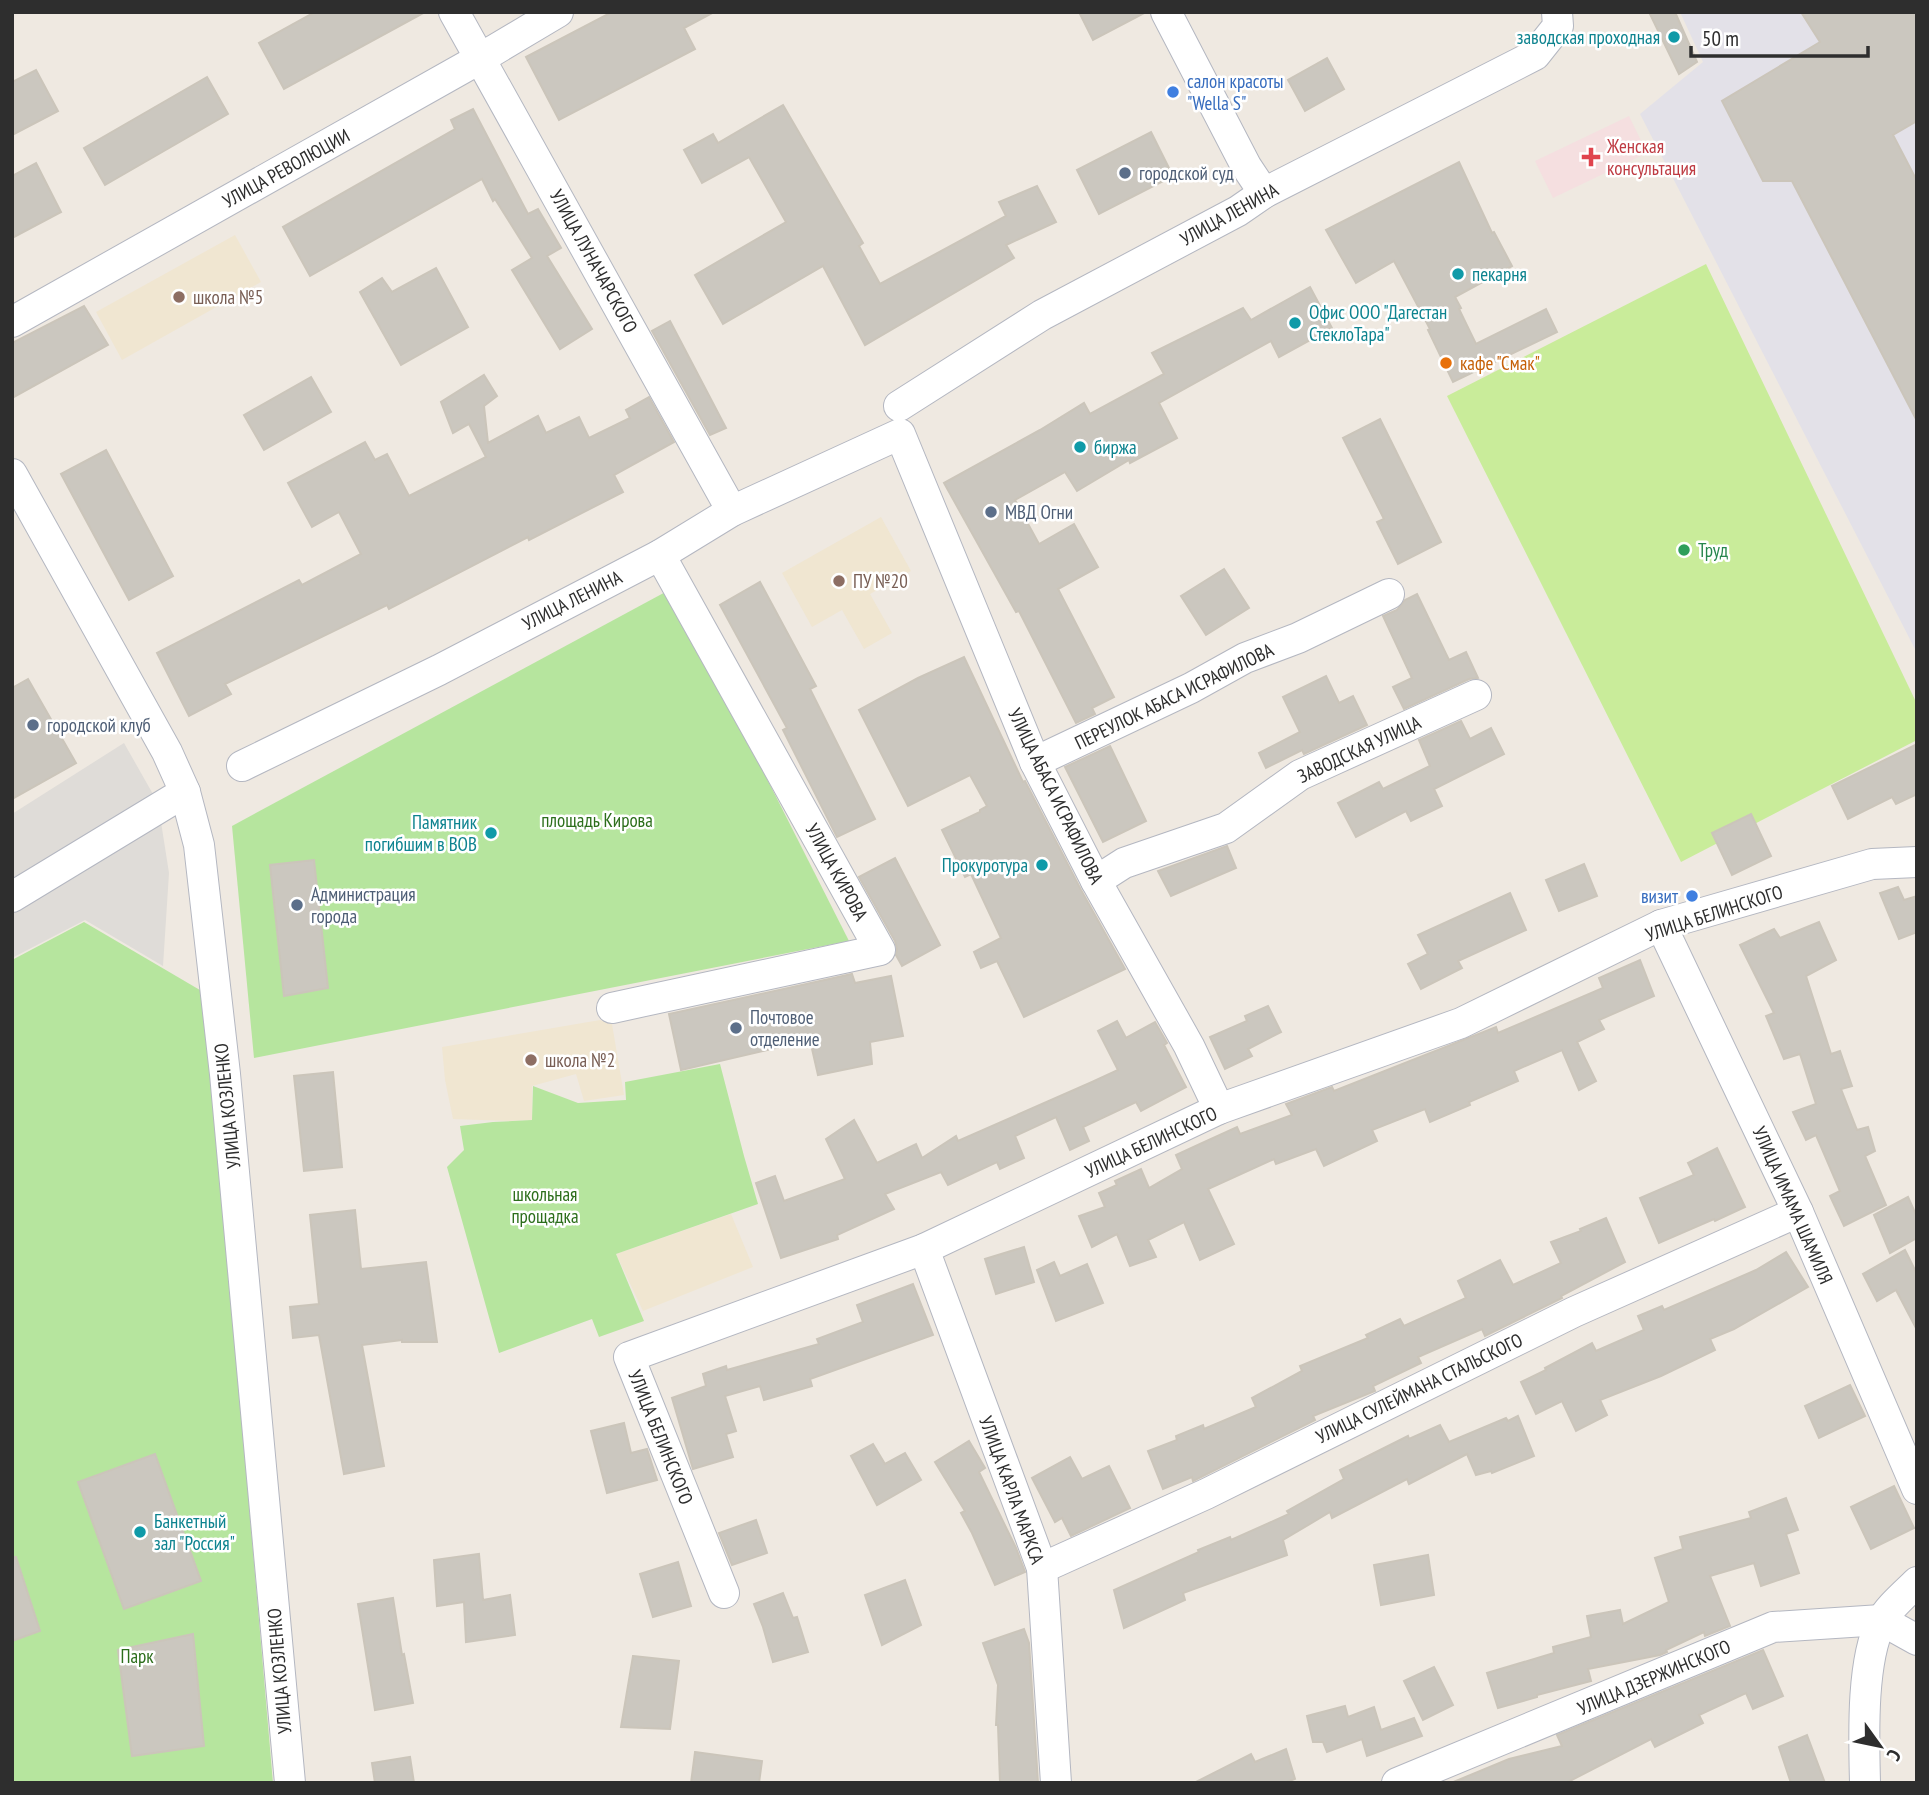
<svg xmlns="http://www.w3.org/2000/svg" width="1929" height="1795" font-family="'PT Sans Narrow',sans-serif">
  <rect width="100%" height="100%" fill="#efe9e1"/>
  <!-- industrial -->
  <polygon fill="#e3e1e8" points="1680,12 1917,12 1917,653 1640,114 1703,62"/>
  <!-- education -->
  <g fill="#f0e6d1">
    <polygon points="235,235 261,282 122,360 96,312"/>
    <polygon points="881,517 911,571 870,594 892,633 864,649 842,610 812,627 782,573"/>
    <polygon points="600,1020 612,1024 624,1095 584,1101 576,1074 532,1086 532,1120 509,1121 453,1119 445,1080 442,1047"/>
    <polygon points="731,1214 753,1267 643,1311 616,1254"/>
  </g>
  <!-- medical -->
  <polygon fill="#f5dfe0" points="1629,116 1647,153 1553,198 1535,161"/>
  <!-- green -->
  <g fill="#b6e59e">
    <polygon points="671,589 849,941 254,1058 232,826"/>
    <polygon points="84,922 205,993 273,1783 12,1783 12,960"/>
    <polygon points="720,1064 744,1156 758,1204 616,1254 644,1321 599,1337 592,1319 499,1353 447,1167 464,1150 460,1126 493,1122 532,1120 533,1086 578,1103 626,1100 625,1082"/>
  </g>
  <!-- pitch -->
  <polygon fill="#c9ec9a" points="1706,264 1917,704 1917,740 1681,862 1447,396"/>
  <!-- plaza -->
  <polygon fill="#dfdcd8" points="124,743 158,803 169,873 163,966 85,920 12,958 12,814"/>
  <!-- building -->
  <g fill="#cbc7bf" stroke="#cbc5ba" stroke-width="2">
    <polygon points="315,12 425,12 284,89 259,43"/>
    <polygon points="612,12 714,12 684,28 695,49 559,120 526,57"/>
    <polygon points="1079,12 1146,12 1093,40"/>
    <polygon points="1649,12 1675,12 1697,62 1679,74"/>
    <polygon points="1801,12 1917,12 1917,121 1893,135 1917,181 1917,421 1792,181 1763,181 1722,101 1820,42"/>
    <polygon points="1327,58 1344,89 1305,111 1288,80"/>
    <polygon points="36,70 58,111 12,135 12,82"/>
    <polygon points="207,77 228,114 105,185 84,148"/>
    <polygon points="783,105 863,243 859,246 880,284 1006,216 999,202 1037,186 1056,222 1006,245 1014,258 865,345 823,266 723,324 695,275 786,222 749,157 702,183 684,150 713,134 718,143"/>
    <polygon points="473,109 528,214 538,209 561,248 547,256 592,329 560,349 512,270 532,258 495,199 493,201 482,179 310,276 283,227 455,129 451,120"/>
    <polygon points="1151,132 1173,176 1099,214 1077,170"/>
    <polygon points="1459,162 1492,233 1494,232 1512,266 1455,297 1461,308 1459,309 1476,344 1546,309 1557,332 1453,382 1428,330 1430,329 1394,261 1356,283 1326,230"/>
    <polygon points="36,163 61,212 12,238 12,176"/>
    <polygon points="436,268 468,327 401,365 360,292 382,278 392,292"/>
    <polygon points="1310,287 1332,328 1279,357 1271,341 1159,403 1177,438 1130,463 1129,460 1077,491 1065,472 1015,500 1039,544 1074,524 1098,567 1058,589 1114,697 1092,708 1095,714 1076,723 1019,611 1016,612 944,483 1040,430 1084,403 1090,414 1164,374 1152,353 1243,308 1251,320"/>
    <polygon points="84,306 108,345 12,398 12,343"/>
    <polygon points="670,321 726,428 710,435 652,331"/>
    <polygon points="484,375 497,396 484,406 488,443 538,416 546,433 579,417 589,438 630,418 626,410 649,397 674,442 614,475 623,492 529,540 528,537 389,609 387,605 225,684 231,694 189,716 157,653 299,580 302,585 361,554 339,512 312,527 288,483 365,442 375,460 387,454 409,496 486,457 469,424 453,433 441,402"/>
    <polygon points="311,377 331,412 264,450 244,415"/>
    <polygon points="1380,419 1441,542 1398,564 1377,522 1384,519 1343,438"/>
    <polygon points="106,450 173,576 129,600 61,474"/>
    <polygon points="1224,569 1249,608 1206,635 1181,596"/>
    <polygon points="760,582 816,686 810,689 875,819 837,837 783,730 787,728 720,605"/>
    <polygon points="1417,594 1449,660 1466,652 1478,678 1469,679 1404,709 1393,687 1412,678 1383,616 1397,610 1405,600"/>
    <polygon points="964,657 1023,782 1025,781 1081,890 1125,969 1024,1017 997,961 981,968 974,952 1001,938 971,874 965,877 942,830 980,812 980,810 987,806 970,775 908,806 859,710 918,678"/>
    <polygon points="1326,676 1339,703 1353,696 1367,725 1304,754 1302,750 1266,768 1259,753 1300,732 1283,697"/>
    <polygon points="28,679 76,763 12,799 12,688"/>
    <polygon points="1461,721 1470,739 1491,728 1504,754 1434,789 1442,806 1411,821 1406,811 1356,837 1338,803 1379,782 1383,789 1430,766 1419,740"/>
    <polygon points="1917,744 1917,794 1896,804 1892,797 1848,819 1832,786"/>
    <polygon points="1110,746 1146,821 1103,842 1065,767"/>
    <polygon points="1751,814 1771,856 1732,875 1712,833"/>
    <polygon points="1227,846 1236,868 1171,896 1158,871"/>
    <polygon points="895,858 940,945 902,966 896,955 897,949 895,941 859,877"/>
    <polygon points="314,860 328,988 284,996 270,865"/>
    <polygon points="1584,864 1597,896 1559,911 1546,880"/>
    <polygon points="1898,887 1904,900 1917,896 1917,932 1899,939 1880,893"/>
    <polygon points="1510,893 1526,930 1458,961 1462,968 1421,989 1408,964 1428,954 1418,935"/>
    <polygon points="1819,922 1836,960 1806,976 1831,1054 1840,1051 1852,1086 1841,1089 1857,1130 1868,1127 1875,1151 1865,1156 1886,1205 1844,1226 1830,1196 1840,1191 1816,1135 1806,1140 1793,1112 1816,1104 1800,1054 1784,1059 1766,1016 1774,1013 1740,945 1774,929 1780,938"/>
    <polygon points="1640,960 1654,996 1599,1020 1604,1029 1577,1042 1596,1081 1579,1090 1562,1050 1514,1071 1518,1081 1469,1102 1470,1105 1430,1122 1425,1109 1372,1130 1377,1141 1324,1166 1316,1149 1276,1164 1274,1159 1208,1189 1234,1244 1200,1260 1184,1222 1148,1240 1156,1257 1130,1266 1117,1234 1092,1247 1079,1216 1105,1207 1099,1193 1117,1185 1115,1181 1141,1169 1149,1188 1182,1169 1176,1155 1200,1144 1237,1127 1240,1134 1292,1115 1286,1104 1332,1087 1334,1091 1496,1027 1498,1033 1603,988 1599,978"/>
    <polygon points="852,974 855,983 891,976 903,1036 870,1042 872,1064 818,1075 810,1040 681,1070 669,1014"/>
    <polygon points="1268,1006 1281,1032 1248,1049 1252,1056 1225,1069 1210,1037 1247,1021 1245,1016"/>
    <polygon points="1117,1021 1126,1038 1155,1022 1167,1043 1164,1045 1186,1087 1141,1111 1136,1102 1083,1127 1089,1141 1070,1150 1056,1117 1015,1136 1024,1158 1000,1169 997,1162 948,1185 941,1172 885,1194 894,1209 837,1235 838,1239 781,1258 756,1183 775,1176 784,1201 845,1179 826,1139 854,1120 877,1163 916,1144 922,1158 956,1136 958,1141 1092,1082 1118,1070 1098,1031"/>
    <polygon points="333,1072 342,1167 304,1171 294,1076"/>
    <polygon points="1717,1148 1745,1207 1715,1221 1714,1219 1659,1243 1640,1198 1694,1175 1688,1163"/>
    <polygon points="1908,1197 1917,1217 1917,1238 1890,1253 1874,1215"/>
    <polygon points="355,1210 361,1269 426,1262 437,1342 402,1342 402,1340 362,1345 384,1466 344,1474 319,1335 293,1338 290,1307 319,1304 310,1215"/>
    <polygon points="1606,1218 1625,1262 1561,1296 1562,1298 1485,1336 1482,1329 1418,1357 1421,1363 1373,1386 1375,1391 1313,1416 1315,1420 1193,1481 1192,1477 1163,1489 1148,1451 1177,1440 1176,1436 1203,1425 1204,1429 1256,1407 1252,1398 1302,1371 1300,1366 1368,1338 1366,1335 1400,1319 1404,1326 1466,1298 1458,1281 1500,1260 1513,1285 1561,1263 1551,1242 1581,1231 1580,1229"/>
    <polygon points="1024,1247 1034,1282 996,1294 985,1259"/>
    <polygon points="1905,1250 1917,1274 1917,1330 1896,1290 1877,1301 1863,1274"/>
    <polygon points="1786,1252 1808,1287 1734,1329 1710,1339 1715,1350 1661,1376 1600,1400 1607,1415 1576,1431 1562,1401 1536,1414 1521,1382 1546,1370 1545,1368 1592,1343 1596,1351 1644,1330 1638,1316 1662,1306 1664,1310 1756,1270"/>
    <polygon points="1054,1262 1060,1276 1087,1264 1103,1303 1056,1321 1037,1270"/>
    <polygon points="913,1284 933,1335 810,1379 812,1386 764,1400 760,1386 725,1396 736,1431 726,1434 733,1457 693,1469 672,1398 706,1386 703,1374 726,1366 727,1370 819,1344 817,1339 863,1322 857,1305"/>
    <polygon points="1850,1385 1865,1416 1819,1438 1805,1406"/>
    <polygon points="1518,1416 1534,1456 1492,1473 1491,1471 1476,1475 1467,1454 1409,1484 1407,1479 1332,1518 1330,1512 1283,1540 1287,1555 1183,1593 1185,1600 1124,1628 1114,1590 1199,1552 1198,1550 1230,1537 1231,1540 1289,1514 1287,1511 1344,1479 1340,1470 1408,1436 1409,1439 1440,1425 1449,1442 1506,1418 1508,1421"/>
    <polygon points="624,1423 631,1453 647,1449 657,1480 607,1493 591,1431"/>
    <polygon points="969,1441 985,1468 979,1472 1016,1548 1025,1572 995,1585 972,1533 961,1513 965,1511 935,1462"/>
    <polygon points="873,1444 885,1464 905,1453 921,1480 877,1505 851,1456"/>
    <polygon points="155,1454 201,1581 124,1609 78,1482"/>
    <polygon points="1070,1457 1082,1479 1109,1466 1130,1508 1071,1536 1062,1518 1055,1522 1032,1478"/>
    <polygon points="1894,1486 1914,1528 1871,1549 1851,1507"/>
    <polygon points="1786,1498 1798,1530 1786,1534 1799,1573 1761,1586 1754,1563 1710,1576 1730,1626 1705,1636 1704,1632 1666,1650 1667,1652 1660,1655 1588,1669 1591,1681 1537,1695 1537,1697 1498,1708 1487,1673 1554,1653 1553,1647 1591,1637 1587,1616 1620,1610 1623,1624 1669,1602 1655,1558 1683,1549 1680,1537 1751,1518 1749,1512"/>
    <polygon points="756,1520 767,1553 732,1565 719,1533"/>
    <polygon points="479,1554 483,1600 510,1595 515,1635 466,1642 464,1602 437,1606 434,1560"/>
    <polygon points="1428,1555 1434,1595 1381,1605 1374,1565"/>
    <polygon points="12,1557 16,1557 40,1631 12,1641"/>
    <polygon points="678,1562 691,1606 653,1617 640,1574"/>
    <polygon points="905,1580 921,1625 882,1645 865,1595"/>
    <polygon points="783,1593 793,1618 797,1617 808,1652 773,1662 763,1627 754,1604"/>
    <polygon points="393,1598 402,1655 404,1654 413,1703 375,1710 358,1604"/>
    <polygon points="1024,1629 1029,1643 1038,1783 1000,1783 998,1725 996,1725 998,1685 983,1643"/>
    <polygon points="193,1634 204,1746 132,1756 118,1650"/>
    <polygon points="1763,1650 1783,1696 1753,1709 1746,1693 1699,1715 1703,1723 1655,1747 1651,1739 1566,1783 1451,1783 1509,1759 1562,1746 1557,1735"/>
    <polygon points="633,1656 679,1661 670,1729 621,1727"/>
    <polygon points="1434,1667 1453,1705 1423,1720 1404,1681"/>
    <polygon points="1345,1706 1348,1717 1374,1707 1381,1730 1414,1718 1422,1736 1367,1756 1362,1739 1327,1752 1323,1742 1313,1742 1307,1716"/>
    <polygon points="1807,1735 1825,1783 1791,1783 1779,1747"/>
    <polygon points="1286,1749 1295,1779 1284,1783 1194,1783 1251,1754 1255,1762"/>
    <polygon points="695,1752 762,1761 759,1783 691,1783"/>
    <polygon points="410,1757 414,1783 375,1783 372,1763"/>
  </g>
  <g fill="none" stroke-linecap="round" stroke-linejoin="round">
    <!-- minor casing -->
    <g stroke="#b4b7c1" stroke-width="32">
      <g id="minor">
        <polyline points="454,12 732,511"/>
        <polyline points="1166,12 1246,166 1264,193"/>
        <polyline points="12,322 481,58 558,12"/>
        <polyline points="899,406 1042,315 1238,211 1264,193 1535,55 1558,26 1557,12"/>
        <polyline points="12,474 167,752 185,792 199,845 225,1074 290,1783"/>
        <polyline points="1035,762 1191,688 1245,658 1298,638 1389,594"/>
        <polyline points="242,766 439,670 660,555 732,511 900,434 1035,762 1096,881 1189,1046 1219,1109"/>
        <polyline points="1096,881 1124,863 1226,828 1300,775 1476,695"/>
        <polyline points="12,897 185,792"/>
        <polyline points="1661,925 1798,1212 1917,1489"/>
        <polyline points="612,1008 880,950 660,555"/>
        <polyline points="924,1249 1042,1568 1056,1783"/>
        <polyline points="1042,1568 1206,1494 1574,1312 1798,1212"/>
        <polyline points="724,1593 629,1357 924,1249 1219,1109 1461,1023 1661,925 1872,864 1917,862"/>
        <polyline points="1397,1783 1773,1627 1881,1620 1917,1640"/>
        <path d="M1865,1783C1864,1738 1861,1662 1881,1622C1887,1609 1906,1593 1917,1582"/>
      </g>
    </g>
    <!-- minor -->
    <use href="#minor" stroke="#fff" stroke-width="30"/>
  </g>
  <!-- markers -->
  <g fill="#0f9aa8" stroke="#fff" stroke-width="2.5">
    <circle cx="1674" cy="37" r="7"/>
    <circle cx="1458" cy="274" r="7"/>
    <circle cx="1295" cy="323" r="7"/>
    <circle cx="1080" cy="447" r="7"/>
    <circle cx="491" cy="833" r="7"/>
    <circle cx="1042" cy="865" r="7"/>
    <circle cx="140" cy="1532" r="7"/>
  </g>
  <g fill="#3f7fe0" stroke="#fff" stroke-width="2.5">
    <circle cx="1173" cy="92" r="7"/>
    <circle cx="1692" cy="896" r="7"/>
  </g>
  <path fill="#e0444e" stroke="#fff" stroke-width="2.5" d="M1587.5 146.5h7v7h7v7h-7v7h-7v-7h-7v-7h7z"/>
  <g fill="#5c6f8a" stroke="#fff" stroke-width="2.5">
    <circle cx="1125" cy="173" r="7"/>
    <circle cx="991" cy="512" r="7"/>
    <circle cx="33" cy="725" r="7"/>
    <circle cx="297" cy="905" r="7"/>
    <circle cx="736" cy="1028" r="7"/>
  </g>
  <g fill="#8d6e63" stroke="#fff" stroke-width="2.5">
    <circle cx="179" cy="297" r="7"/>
    <circle cx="839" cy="581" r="7"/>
    <circle cx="531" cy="1060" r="7"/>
  </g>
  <circle fill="#e8710a" stroke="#fff" stroke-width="2.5" cx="1446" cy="363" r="7"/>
  <circle fill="#2e9e5b" stroke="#fff" stroke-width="2.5" cx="1684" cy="550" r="7"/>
  <g text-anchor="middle" stroke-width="5" stroke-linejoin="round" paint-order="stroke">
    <!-- culture labels -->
    <g font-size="19" fill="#0d838f" stroke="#fff" text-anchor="start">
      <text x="1660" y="44" text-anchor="end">заводская проходная</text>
      <text x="1472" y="281">пекарня</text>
      <text x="1309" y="319">Офис ООО "Дагестан<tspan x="1309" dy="22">СтеклоТара"</tspan></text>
      <text x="1094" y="454">биржа</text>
      <text x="477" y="829" text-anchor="end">Памятник<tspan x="477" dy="22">погибшим в ВОВ</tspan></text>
      <text x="1028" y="872" text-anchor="end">Прокуротура</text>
      <text x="154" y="1528">Банкетный<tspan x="154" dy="22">зал "Россия"</tspan></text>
    </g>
    <!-- shop labels -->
    <g font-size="19" fill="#366cbe" stroke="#fff" text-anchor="start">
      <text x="1187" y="88">салон красоты<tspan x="1187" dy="22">"Wella S"</tspan></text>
      <text x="1678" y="903" text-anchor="end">визит</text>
    </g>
    <!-- health labels -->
    <g font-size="19" fill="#be3a42" stroke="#fff" text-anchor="start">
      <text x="1607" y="153">Женская<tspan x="1607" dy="22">консультация</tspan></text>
    </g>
    <!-- street labels -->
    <g font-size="19" fill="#2e2e2e" stroke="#fff">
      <text transform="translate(286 168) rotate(-29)" y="7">УЛИЦА РЕВОЛЮЦИИ</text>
      <text transform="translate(1229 214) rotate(-29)" y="7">УЛИЦА ЛЕНИНА</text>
      <text transform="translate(594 261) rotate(61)" y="7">УЛИЦА ЛУНАЧАРСКОГО</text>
      <text transform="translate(572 600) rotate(-27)" y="7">УЛИЦА ЛЕНИНА</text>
      <text transform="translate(1174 696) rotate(-26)" y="7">ПЕРЕУЛОК АБАСА ИСРАФИЛОВА</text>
      <text transform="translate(1359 749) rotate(-25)" y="7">ЗАВОДСКАЯ УЛИЦА</text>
      <text transform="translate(1056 796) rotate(64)" y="7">УЛИЦА АБАСА ИСРАФИЛОВА</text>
      <text transform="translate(837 872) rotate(61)" y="7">УЛИЦА КИРОВА</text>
      <text transform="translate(1714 913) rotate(-18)" y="7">УЛИЦА БЕЛИНСКОГО</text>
      <text transform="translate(227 1106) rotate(-96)" y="7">УЛИЦА КОЗЛЕНКО</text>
      <text transform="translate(1151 1142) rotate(-25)" y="7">УЛИЦА БЕЛИНСКОГО</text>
      <text transform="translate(1793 1205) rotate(66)" y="7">УЛИЦА ИМАМА ШАМИЛЯ</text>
      <text transform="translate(1419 1388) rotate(-26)" y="7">УЛИЦА СУЛЕЙМАНА СТАЛЬСКОГО</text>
      <text transform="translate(661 1437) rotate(68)" y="7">УЛИЦА БЕЛИНСКОГО</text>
      <text transform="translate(1012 1490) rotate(70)" y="7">УЛИЦА КАРЛА МАРКСА</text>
      <text transform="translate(279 1671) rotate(-95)" y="7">УЛИЦА КОЗЛЕНКО</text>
      <text transform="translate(1654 1677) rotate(-23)" y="7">УЛИЦА ДЗЕРЖИНСКОГО</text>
    </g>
    <!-- service labels -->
    <g font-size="19" fill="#4e5e75" stroke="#fff" text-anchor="start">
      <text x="1139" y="180">городской суд</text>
      <text x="1005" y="519">МВД Огни</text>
      <text x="47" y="732">городской клуб</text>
      <text x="311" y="901">Администрация<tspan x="311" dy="22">города</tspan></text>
      <text x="750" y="1024">Почтовое<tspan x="750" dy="22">отделение</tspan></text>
    </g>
    <!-- education labels -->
    <g font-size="19" fill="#785e54" stroke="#fff" text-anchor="start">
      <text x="193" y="304">школа №5</text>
      <text x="853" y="588">ПУ №20</text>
      <text x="545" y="1067">школа №2</text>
    </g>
    <!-- food labels -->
    <g font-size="19" fill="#c56008" stroke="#fff" text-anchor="start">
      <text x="1460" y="370">кафе "Смак"</text>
    </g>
    <!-- leisure labels -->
    <g font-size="19" fill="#27864d" stroke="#fff" text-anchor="start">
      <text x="1698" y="557">Труд</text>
    </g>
    <!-- park labels -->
    <g font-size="19" fill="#2c6e1b" stroke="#fff">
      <text x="597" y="827">площадь Кирова</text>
      <text x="545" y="1201">школьная<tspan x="545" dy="22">прощадка</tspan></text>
      <text x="137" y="1663">Парк</text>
    </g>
  </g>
  <!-- border -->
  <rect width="1929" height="1795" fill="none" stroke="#2e2e2e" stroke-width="28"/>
  <!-- north arrow -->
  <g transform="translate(1880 1746) rotate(123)" stroke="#ffffff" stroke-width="5" paint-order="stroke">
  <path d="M0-5L12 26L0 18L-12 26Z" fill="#2e2e2e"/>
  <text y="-10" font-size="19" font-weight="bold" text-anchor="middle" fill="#2e2e2e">С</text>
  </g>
  <!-- scale -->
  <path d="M1691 46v10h177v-10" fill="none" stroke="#2e2e2e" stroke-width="3.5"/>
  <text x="1702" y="46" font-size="21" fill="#2e2e2e" stroke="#ffffff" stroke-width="5" paint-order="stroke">50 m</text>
</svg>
